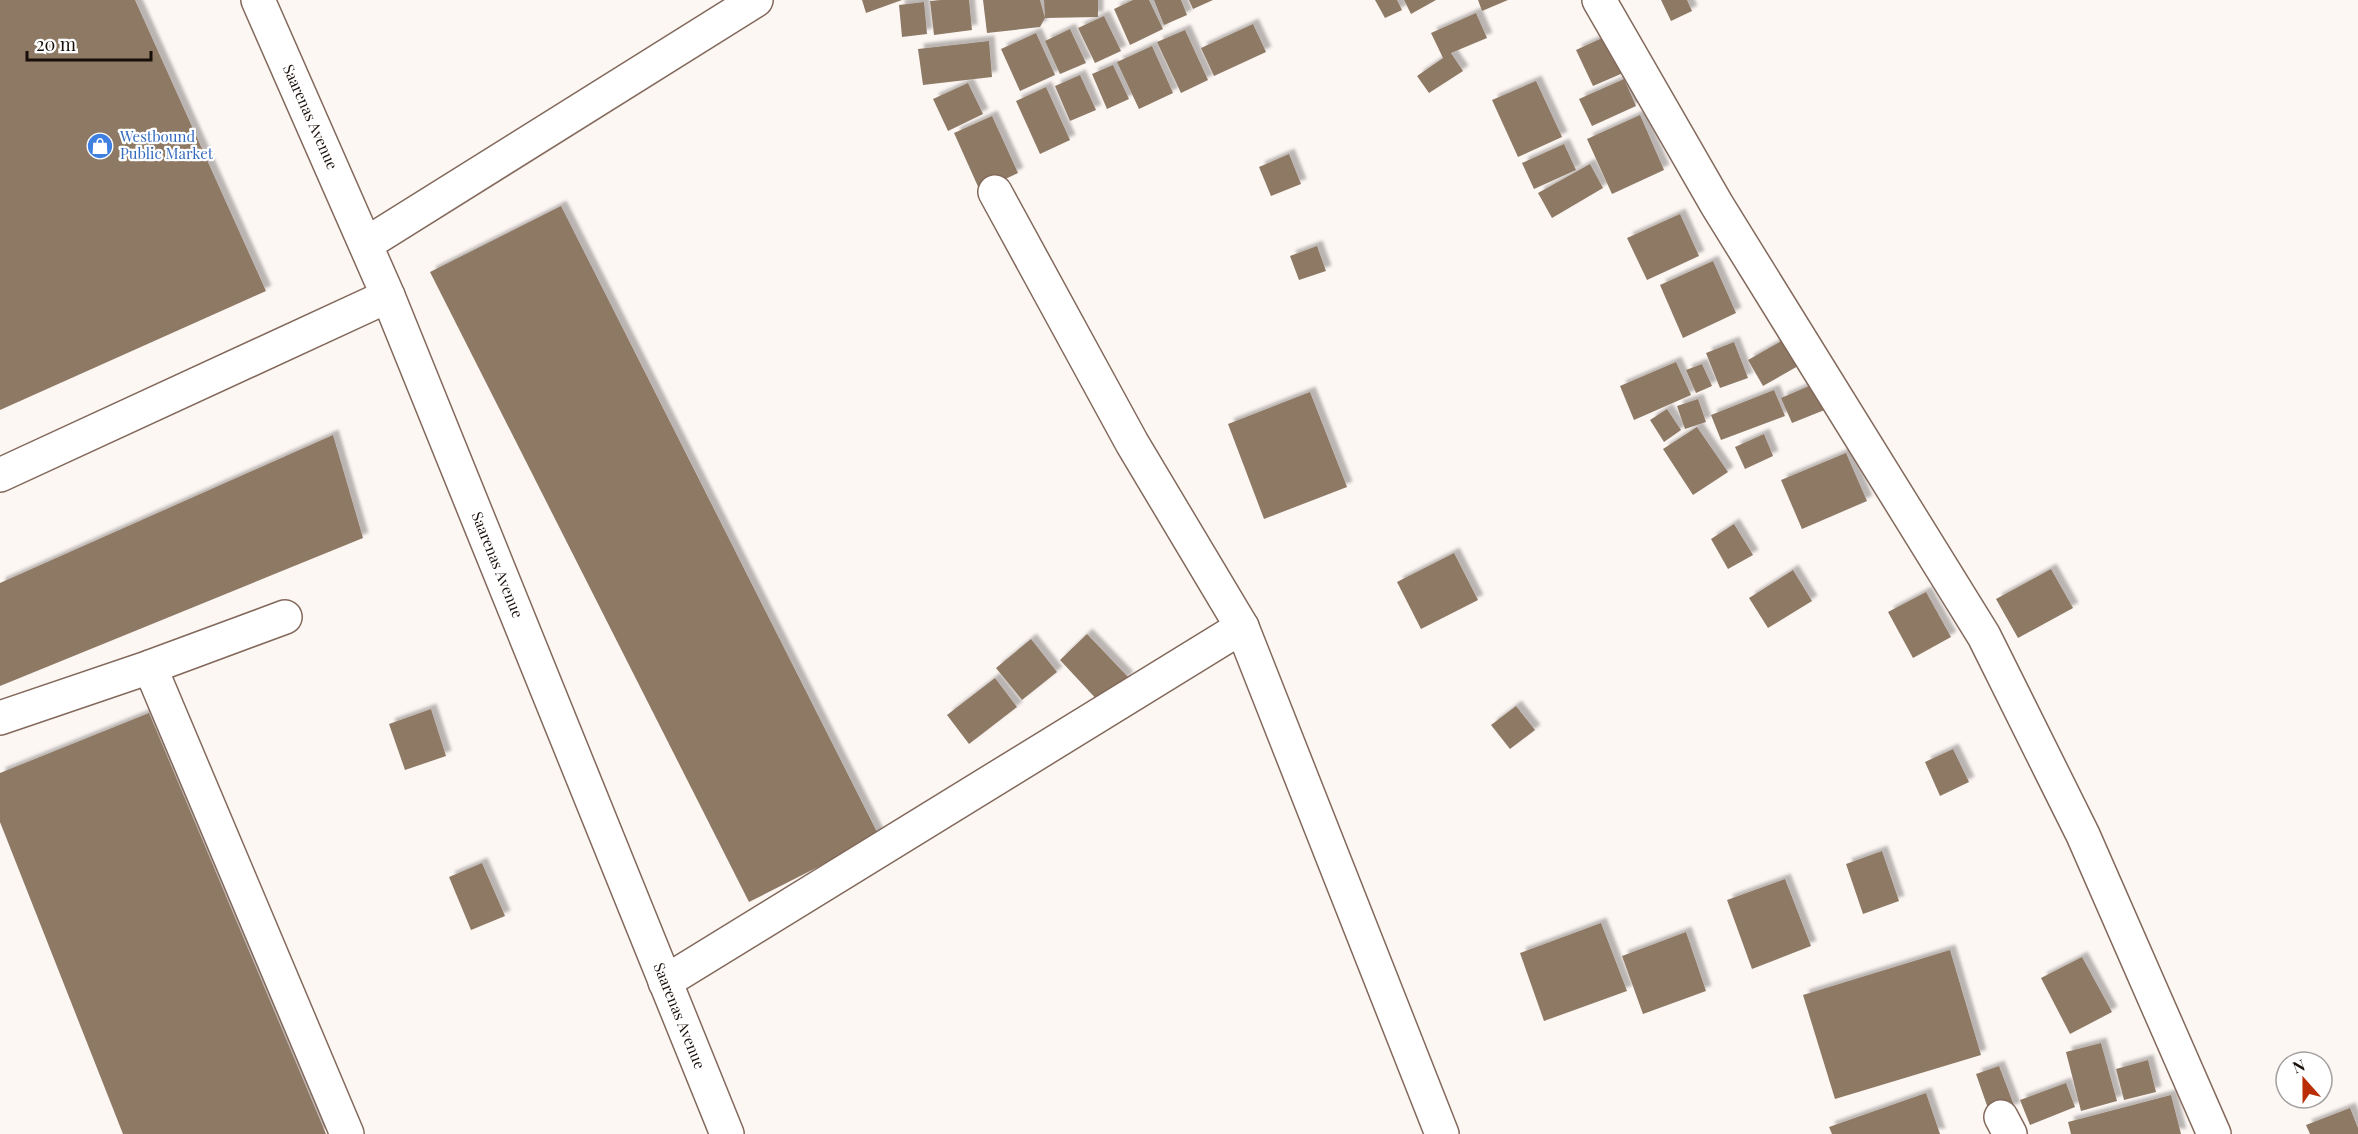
<svg xmlns="http://www.w3.org/2000/svg" width="2358" height="1134" font-family="'Playfair Display',serif">
  <defs>
    <filter id="shadow"><feDropShadow dx="5.5" dy="-5.5" stdDeviation="1.5" flood-color="#0004"/></filter>
  </defs>
  <rect width="100%" height="100%" fill="#fdf7f4"/>
  <!-- building -->
  <g fill="#8e7965" filter="url(#shadow)">
    <polygon points="0,0 135,0 266,291 0,410"/>
    <polygon points="862,0 902,0 866,13"/>
    <polygon points="942,0 969,0 972,30 934,35 930,1"/>
    <polygon points="983,0 1040,0 1045,18 1040,27 987,33"/>
    <polygon points="1044,0 1098,0 1098,17 1045,18"/>
    <polygon points="1133,0 1149,0 1163,29 1130,45 1114,9"/>
    <polygon points="1154,0 1181,0 1187,15 1164,25"/>
    <polygon points="1189,0 1213,0 1193,9"/>
    <polygon points="1375,0 1397,0 1402,10 1385,18"/>
    <polygon points="1404,0 1436,0 1411,14"/>
    <polygon points="1478,0 1508,0 1482,11"/>
    <polygon points="1661,0 1687,0 1692,11 1671,21"/>
    <polygon points="924,2 927,34 902,37 899,5"/>
    <polygon points="1476,13 1487,38 1451,53 1463,71 1429,93 1417,76 1443,58 1431,33"/>
    <polygon points="1104,16 1121,51 1095,63 1078,28"/>
    <polygon points="1253,24 1266,52 1214,76 1201,48"/>
    <polygon points="1070,29 1086,63 1060,74 1045,41"/>
    <polygon points="1185,30 1208,80 1181,93 1157,42"/>
    <polygon points="1036,33 1055,75 1020,91 1001,49"/>
    <polygon points="1613,33 1630,70 1593,86 1576,50"/>
    <polygon points="989,41 992,77 923,85 918,49"/>
    <polygon points="1152,46 1173,93 1139,109 1117,62"/>
    <polygon points="1113,65 1129,99 1107,109 1092,74"/>
    <polygon points="1080,75 1096,110 1070,121 1055,86"/>
    <polygon points="1624,79 1636,106 1592,126 1579,99"/>
    <polygon points="1536,81 1562,137 1518,157 1492,100"/>
    <polygon points="968,83 983,114 948,131 933,99"/>
    <polygon points="1046,87 1070,140 1040,154 1016,101"/>
    <polygon points="1640,115 1664,170 1612,194 1587,139"/>
    <polygon points="992,116 1018,173 980,191 954,133"/>
    <polygon points="1564,144 1576,170 1534,189 1522,163"/>
    <polygon points="1289,154 1301,184 1271,196 1259,167"/>
    <polygon points="1590,164 1603,188 1552,218 1538,193"/>
    <polygon points="561,206 879,836 749,902 430,272"/>
    <polygon points="1680,214 1699,256 1647,280 1627,238"/>
    <polygon points="1317,246 1326,271 1299,280 1290,256"/>
    <polygon points="1713,261 1736,313 1683,338 1660,285"/>
    <polygon points="1790,336 1805,362 1763,386 1748,360"/>
    <polygon points="1734,342 1748,378 1720,388 1706,353"/>
    <polygon points="1676,362 1691,395 1634,420 1620,386"/>
    <polygon points="1702,364 1712,386 1696,393 1686,370"/>
    <polygon points="1816,383 1827,409 1792,423 1781,398"/>
    <polygon points="1774,390 1785,416 1721,440 1711,415"/>
    <polygon points="1310,392 1347,487 1264,519 1228,424"/>
    <polygon points="1698,399 1706,422 1685,429 1677,406"/>
    <polygon points="1667,409 1681,430 1664,442 1650,420"/>
    <polygon points="1697,427 1728,472 1693,495 1663,449"/>
    <polygon points="1764,434 1773,456 1745,469 1735,447"/>
    <polygon points="333,435 363,538 0,686 0,583"/>
    <polygon points="1846,453 1867,501 1802,529 1781,480"/>
    <polygon points="1734,524 1753,555 1728,569 1711,539"/>
    <polygon points="1454,553 1478,600 1421,629 1397,582"/>
    <polygon points="2051,569 2073,608 2018,638 1996,599"/>
    <polygon points="1793,570 1812,601 1768,628 1749,598"/>
    <polygon points="1926,592 1951,637 1913,658 1888,612"/>
    <polygon points="1087,634 1128,677 1100,703 1060,660"/>
    <polygon points="1031,639 1057,672 1022,700 996,668"/>
    <polygon points="995,678 1017,707 969,744 947,715"/>
    <polygon points="1516,706 1535,730 1510,749 1491,725"/>
    <polygon points="431,709 446,756 405,770 389,724"/>
    <polygon points="149,713 326,1134 123,1134 0,822 0,773"/>
    <polygon points="1953,749 1969,782 1940,796 1925,762"/>
    <polygon points="1882,851 1899,901 1863,914 1846,864"/>
    <polygon points="482,863 505,916 471,930 449,877"/>
    <polygon points="1785,879 1811,946 1752,969 1727,900"/>
    <polygon points="1601,923 1627,991 1544,1021 1520,953"/>
    <polygon points="1686,932 1706,991 1643,1014 1622,956"/>
    <polygon points="1950,950 1981,1055 1835,1099 1803,995"/>
    <polygon points="2082,957 2112,1012 2070,1034 2041,978"/>
    <polygon points="2101,1043 2117,1101 2081,1111 2066,1052"/>
    <polygon points="2148,1060 2156,1092 2124,1100 2116,1069"/>
    <polygon points="1999,1066 2015,1108 1991,1117 1976,1074"/>
    <polygon points="2066,1083 2075,1107 2030,1125 2020,1100"/>
    <polygon points="1926,1093 1940,1134 1832,1134 1829,1127"/>
    <polygon points="2171,1095 2181,1134 2071,1134 2068,1122"/>
    <polygon points="2350,1108 2358,1128 2358,1134 2310,1134 2306,1125"/>
  </g>
  <g fill="none" stroke-linecap="round" stroke-linejoin="round">
    <!-- minor casing -->
    <g stroke="#83695b" stroke-width="36">
      <g id="minor">
        <polyline points="1599,0 1717,205 1984,636 2083,835 2214,1134"/>
        <polyline points="995,192 1132,443 1242,627 1442,1134"/>
        <polyline points="366,244 756,0"/>
        <polyline points="150,667 285,617"/>
        <polyline points="0,718 150,667 347,1134"/>
        <polyline points="665,982 1242,627"/>
        <polyline points="2001,1117 2010,1134"/>
      </g>
    </g>
    <!-- major casing -->
    <g stroke="#83695b" stroke-width="36">
      <g id="major">
        <polyline points="258,0 388,296 727,1134"/>
        <polyline points="0,475 388,296"/>
      </g>
    </g>
    <!-- minor -->
    <use href="#minor" stroke="#fff" stroke-width="33"/>
    <!-- major -->
    <use href="#major" stroke="#fff" stroke-width="33"/>
  </g>
  <!-- icons -->
  <defs>
    <g id="shop-disc" transform="scale(1.35)"><circle r="9.5" fill="#3f7fe0" stroke="#fff"/><path d="M-5-2.5h2.3a2.7 3.5 0 0 1 5.4 0H5L5.5 6h-11ZM-1.5-2.5h3a1.5 2.3 0 0 0-3 0Z" fill="#fff"/></g>
  </defs>
  <g fill-rule="evenodd">
    <use href="#shop-disc" x="100" y="146"/>
  </g>
  <g text-anchor="middle" stroke-width="4.5" stroke-linejoin="round" paint-order="stroke">
    <!-- street labels -->
    <g font-size="15" fill="#190f0a" stroke="#fff">
      <text transform="translate(310 117) rotate(66)" y="5">Saarenas Avenue</text>
      <text transform="translate(497 565) rotate(68)" y="5">Saarenas Avenue</text>
      <text transform="translate(679 1016) rotate(68)" y="5">Saarenas Avenue</text>
    </g>
    <!-- shop labels -->
    <g font-size="15" fill="#366cbe" stroke="#fff" text-anchor="start">
      <text x="120" y="142">Westbound<tspan x="120" dy="17">Public Market</tspan></text>
    </g>
  </g>
  <!-- north arrow -->
  <g transform="translate(2304 1080) rotate(339)"><circle r="28" fill="#ffffff" stroke="#a39f9d" stroke-width="1.5"/>
  <path d="M0-4.5L10 22L0 15L-10 22Z" fill="#b92e07"/>
  <text y="-9" font-size="16" font-weight="bold" text-anchor="middle" fill="#190f0a">N</text>
  </g>
  <!-- scale -->
  <path d="M27 51v9h124v-9" fill="none" stroke="#190f0a" stroke-width="3"/>
  <text x="36" y="51" font-size="18" fill="#190f0a" stroke="#ffffff" stroke-width="4.5" paint-order="stroke">20 m</text>
</svg>
